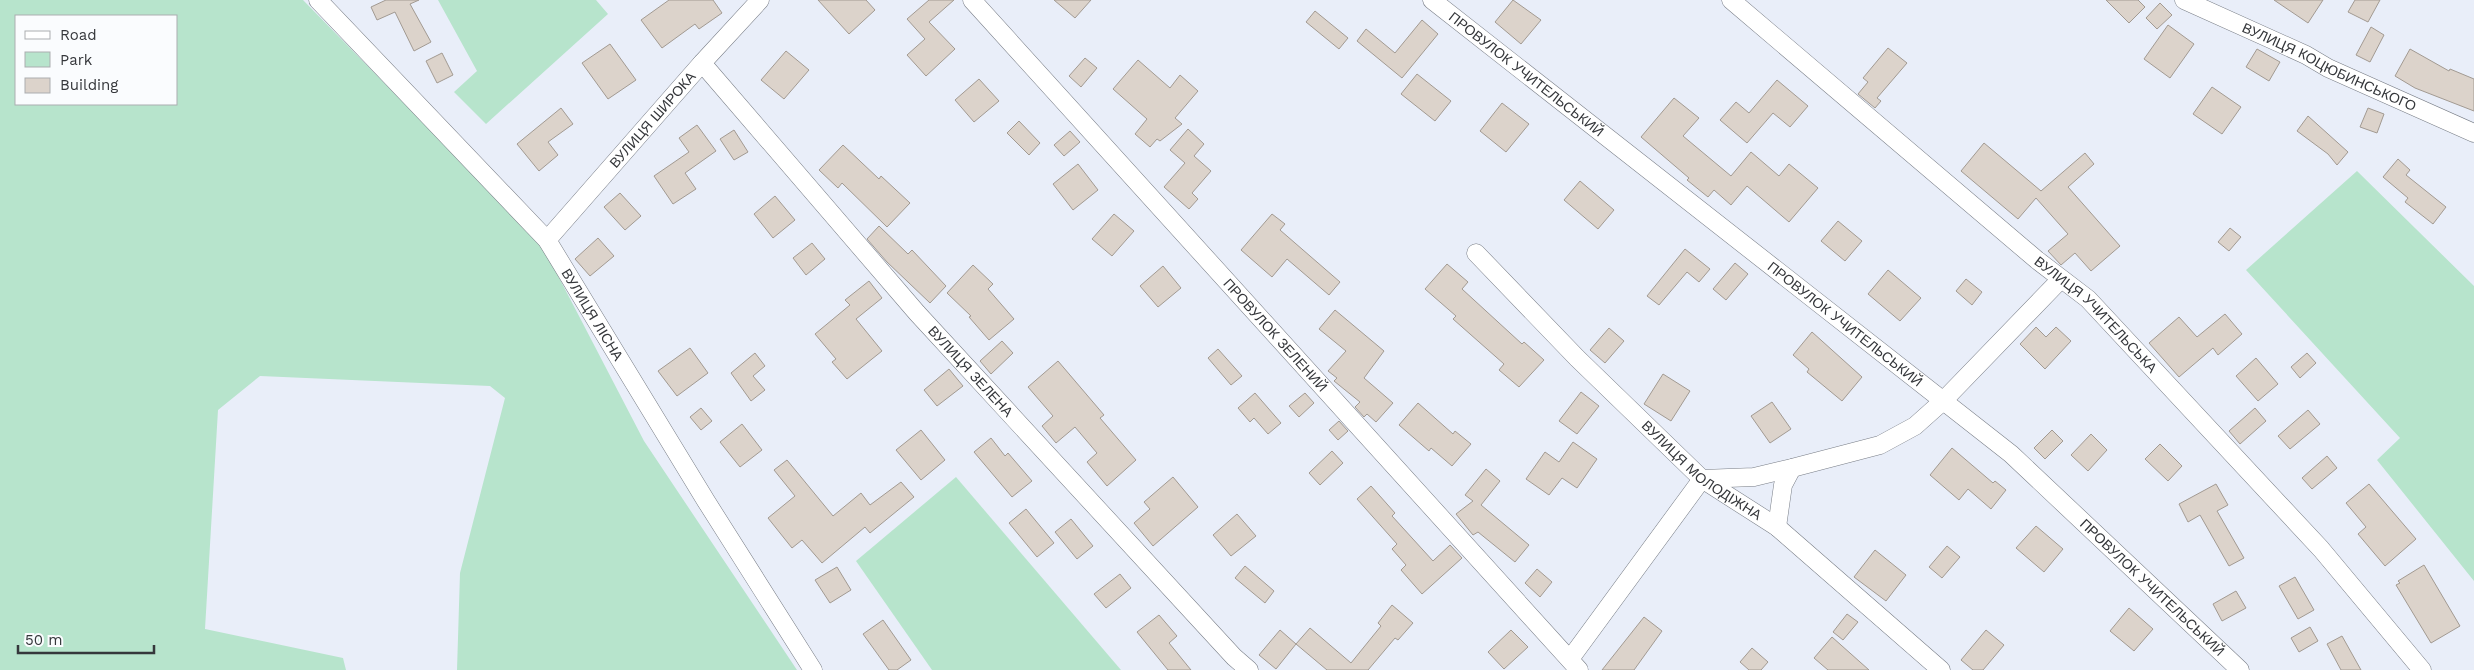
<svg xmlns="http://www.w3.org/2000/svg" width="2474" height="670" font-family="'Work Sans',sans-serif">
  <rect width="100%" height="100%" fill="#e9eef9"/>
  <!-- green -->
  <g fill="#b7e4cc" fill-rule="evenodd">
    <path d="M0,0H303L541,243L644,441L797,670H457L460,573L505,398L490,386L260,376L218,410L205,629L343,658L346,670H0ZM16,16H176V104H16Z"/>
    <polygon points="438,0 596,0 608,14 486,124 454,92 477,71"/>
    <polygon points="2357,171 2474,286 2474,581 2377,460 2400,438 2246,270"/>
    <polygon points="956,477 1121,670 932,670 856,561"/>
  </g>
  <!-- building -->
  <g fill="#dcd3cb" stroke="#a29a92">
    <polygon points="386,0 419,0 410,4 431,42 414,51 395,12 377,20 371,7"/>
    <polygon points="669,0 713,0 722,13 699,29 695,24 662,48 641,20"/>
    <polygon points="818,0 866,0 875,10 849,34"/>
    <polygon points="929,0 954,0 929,22 955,49 926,76 907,55 925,39 907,19"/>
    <polygon points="1054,0 1091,0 1075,18"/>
    <polygon points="1513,0 1541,20 1521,44 1495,22"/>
    <polygon points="2106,0 2138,0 2145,7 2129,23"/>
    <polygon points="2274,0 2323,0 2308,23"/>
    <polygon points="2355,0 2380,0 2368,22 2348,12"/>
    <polygon points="2160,3 2172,15 2157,29 2146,18"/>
    <polygon points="1315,11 1348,38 1339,49 1306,22"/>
    <polygon points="1422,20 1438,34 1402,78 1357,41 1366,29 1395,53"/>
    <polygon points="2168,25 2194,44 2170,78 2144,59"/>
    <polygon points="2371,27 2384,35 2370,62 2356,55"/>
    <polygon points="610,44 636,80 608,99 582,63"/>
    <polygon points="1888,48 1907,63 1877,98 1881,101 1875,108 1858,94 1868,82 1863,78"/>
    <polygon points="2257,49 2280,62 2269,81 2246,67"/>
    <polygon points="2410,49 2449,71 2450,69 2474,79 2474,111 2415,88 2395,76"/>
    <polygon points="786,51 809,70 784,99 761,80"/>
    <polygon points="442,53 453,75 437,83 426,61"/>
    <polygon points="1085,58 1097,68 1081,87 1069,76"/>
    <polygon points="1138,60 1170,88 1180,75 1198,91 1175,118 1182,124 1160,141 1157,139 1150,147 1135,134 1147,119 1113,89"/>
    <polygon points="1417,74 1451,101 1435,121 1401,94"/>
    <polygon points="979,79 999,101 974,122 955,100"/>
    <polygon points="1777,80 1808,106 1790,127 1773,113 1747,143 1720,120 1736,102 1749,113"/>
    <polygon points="2212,87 2241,107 2222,134 2193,114"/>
    <polygon points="1674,98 1699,118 1683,136 1731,176 1751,152 1779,176 1789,164 1818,188 1789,222 1747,186 1731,205 1714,190 1708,197 1687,180 1689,178 1641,137"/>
    <polygon points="1502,103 1529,124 1506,152 1480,131"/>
    <polygon points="561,108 573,124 548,142 558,155 539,171 517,144"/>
    <polygon points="2368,108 2384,114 2377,133 2360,127"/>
    <polygon points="2308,116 2348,152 2337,165 2328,154 2297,131"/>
    <polygon points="1019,121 1040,143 1029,155 1007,133"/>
    <polygon points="697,125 716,151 685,173 696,189 673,204 654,176 689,152 679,138"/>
    <polygon points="1188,129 1204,144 1194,156 1211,171 1192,193 1198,199 1189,209 1164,187 1185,163 1170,150"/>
    <polygon points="734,130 748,152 734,160 720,139"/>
    <polygon points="1070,131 1080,142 1064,156 1054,145"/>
    <polygon points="1984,143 2041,191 2085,153 2094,164 2068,187 2120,246 2091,271 2075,253 2061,265 2048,251 2068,234 2036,198 2018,219 1961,171"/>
    <polygon points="843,145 879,179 881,176 910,203 887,227 842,183 838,188 819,170"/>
    <polygon points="2398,159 2410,170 2406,175 2446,207 2433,224 2405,202 2408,198 2383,177"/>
    <polygon points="1078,164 1098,190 1073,210 1053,184"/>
    <polygon points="1580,181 1614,210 1598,229 1564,200"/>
    <polygon points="620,193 641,216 625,230 604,207"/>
    <polygon points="775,196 795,220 773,238 754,214"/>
    <polygon points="1114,214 1134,231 1112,256 1092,239"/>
    <polygon points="1272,214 1285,224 1280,230 1340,282 1329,295 1287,259 1272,277 1241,250"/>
    <polygon points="1838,221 1862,241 1845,261 1821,241"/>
    <polygon points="879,226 908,254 912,250 946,286 930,303 887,262 867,239"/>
    <polygon points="2230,228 2241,237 2229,251 2218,242"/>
    <polygon points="598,238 614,256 590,276 575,259"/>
    <polygon points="812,243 825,259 806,275 793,258"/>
    <polygon points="1685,249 1710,269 1699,282 1687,272 1659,305 1647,296"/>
    <polygon points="1735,263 1748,274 1726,300 1713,289"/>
    <polygon points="1447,264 1468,282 1462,289 1522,344 1524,342 1544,360 1519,387 1499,370 1504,364 1453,319 1456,316 1425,289"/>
    <polygon points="973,265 993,284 988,289 1014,319 989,340 969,317 971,316 947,293"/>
    <polygon points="1163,266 1181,288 1158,307 1140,286"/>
    <polygon points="1888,270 1921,298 1900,321 1868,294"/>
    <polygon points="1966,279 1982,292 1972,305 1956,291"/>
    <polygon points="869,281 882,298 856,319 882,351 847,379 832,362 836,359 815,334 850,305 845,300"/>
    <polygon points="1335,310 1384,351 1364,378 1393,403 1376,422 1367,414 1364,417 1355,407 1360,402 1334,381 1337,378 1328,371 1346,351 1319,329"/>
    <polygon points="2225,314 2242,334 2218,355 2213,348 2179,377 2149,343 2179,317 2197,337"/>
    <polygon points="2036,327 2046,337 2056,327 2071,341 2045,369 2020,344"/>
    <polygon points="1609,328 1624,341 1605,363 1590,350"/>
    <polygon points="1812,332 1862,377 1842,401 1807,372 1809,369 1793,355"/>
    <polygon points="1002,341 1013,353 991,374 980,361"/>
    <polygon points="690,348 708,373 677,396 658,371"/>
    <polygon points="1218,349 1242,376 1231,385 1208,358"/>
    <polygon points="755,353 765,366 753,376 765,390 751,401 731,373"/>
    <polygon points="2307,353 2316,363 2300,378 2291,367"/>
    <polygon points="2256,358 2278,384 2258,401 2236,376"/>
    <polygon points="1058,361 1104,415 1100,418 1136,460 1107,486 1087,462 1097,453 1075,427 1056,443 1042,426 1053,416 1028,387"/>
    <polygon points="949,369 963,386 937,406 924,390"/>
    <polygon points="1663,374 1690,391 1671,421 1644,404"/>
    <polygon points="1581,392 1599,406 1577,434 1559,421"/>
    <polygon points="1255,393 1281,423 1268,434 1254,418 1250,422 1238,408"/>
    <polygon points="1305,393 1314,403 1299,417 1289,406"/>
    <polygon points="1772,402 1791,429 1770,443 1751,416"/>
    <polygon points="1418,403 1453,434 1455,431 1471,444 1452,466 1431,448 1429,451 1399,425"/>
    <polygon points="701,408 712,421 701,430 690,417"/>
    <polygon points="2255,408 2266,421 2240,444 2229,431"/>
    <polygon points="2308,410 2320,424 2290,449 2278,436"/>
    <polygon points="1339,421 1348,431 1338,440 1329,430"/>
    <polygon points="742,424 762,450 740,467 720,442"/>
    <polygon points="921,430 945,460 921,480 896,450"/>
    <polygon points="2052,430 2063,441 2045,459 2034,448"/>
    <polygon points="2091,434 2107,450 2088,471 2071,455"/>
    <polygon points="991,438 1005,456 1008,453 1032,481 1012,497 974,452"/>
    <polygon points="1573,442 1597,459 1577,488 1562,478 1549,495 1526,479 1545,452 1559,462"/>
    <polygon points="2160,444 2182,466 2168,481 2145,459"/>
    <polygon points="1952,448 1993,483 1995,481 2006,490 1991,509 1968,489 1959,500 1930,475"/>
    <polygon points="1332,451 1343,463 1320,485 1309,473"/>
    <polygon points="2327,456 2337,468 2312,489 2302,478"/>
    <polygon points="787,460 833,516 861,493 870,505 901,482 914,497 870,533 865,527 822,563 802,540 792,548 768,518 795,496 774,470"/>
    <polygon points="1486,469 1500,481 1481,505 1529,545 1515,562 1478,532 1473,535 1456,514 1473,501 1465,495"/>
    <polygon points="1173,477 1198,507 1153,546 1134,523 1150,509 1144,502"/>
    <polygon points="2216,484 2228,505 2217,511 2244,558 2229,566 2200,515 2188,522 2179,504"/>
    <polygon points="2369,484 2416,539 2385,566 2358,534 2366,527 2346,503"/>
    <polygon points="1371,486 1395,513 1392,516 1433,561 1450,545 1462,558 1422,594 1401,570 1406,565 1392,549 1397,544 1357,499"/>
    <polygon points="1026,509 1054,543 1037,557 1009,523"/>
    <polygon points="1237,514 1256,536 1231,556 1213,535"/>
    <polygon points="1071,519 1093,546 1077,559 1055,532"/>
    <polygon points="2036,526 2063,549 2044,572 2016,548"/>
    <polygon points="1947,546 1960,557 1942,578 1929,567"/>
    <polygon points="1875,550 1906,575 1886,601 1854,577"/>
    <polygon points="2424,565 2460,626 2431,643 2396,585 2400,583 2398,581"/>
    <polygon points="1245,566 1274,591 1265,603 1235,578"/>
    <polygon points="837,567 851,590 830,603 815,580"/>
    <polygon points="1537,569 1552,582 1540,597 1525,583"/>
    <polygon points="1120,574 1131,588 1106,608 1094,594"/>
    <polygon points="2295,577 2314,610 2298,619 2279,586"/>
    <polygon points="2236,591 2246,608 2222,621 2213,604"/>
    <polygon points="1392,605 1413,623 1398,640 1395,638 1368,670 1327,670 1296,644 1310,628 1351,663 1381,626 1378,623"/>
    <polygon points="2129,608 2153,629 2134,651 2110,631"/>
    <polygon points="1847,614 1858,622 1843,640 1833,632"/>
    <polygon points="1159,615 1177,636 1169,643 1191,670 1168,670 1137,632"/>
    <polygon points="1644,617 1662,631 1634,670 1602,670"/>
    <polygon points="883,620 911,660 897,670 889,670 863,634"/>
    <polygon points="2310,627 2318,641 2299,652 2291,638"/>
    <polygon points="1280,630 1296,644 1276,669 1259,655"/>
    <polygon points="1511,630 1528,647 1504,669 1488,652"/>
    <polygon points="1986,630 2004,645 1983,670 1973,670 1961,660"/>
    <polygon points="2342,636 2361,670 2341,670 2327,644"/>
    <polygon points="1832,637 1869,670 1828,670 1814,658"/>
    <polygon points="1752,648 1768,662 1761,670 1749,670 1740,662"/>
  </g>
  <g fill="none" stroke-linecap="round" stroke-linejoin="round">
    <!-- minor casing -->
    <g stroke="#787d86" stroke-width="19">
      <g id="minor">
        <path id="s1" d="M318,0L547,240L706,501L813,670"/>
        <path id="s2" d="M972,0L1579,670"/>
        <path id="s3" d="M1432,0L2011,454L2240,670"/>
        <path id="s4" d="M1731,0L2037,260L2088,299L2321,549L2422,670"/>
        <path id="s5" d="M2184,0L2306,55L2328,68L2474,133"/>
        <path id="s6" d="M702,63L917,313L1234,657L1249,670"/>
        <path id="s7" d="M547,240L702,63L760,0"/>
        <path id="s8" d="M1476,253L1577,358L1702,479L1777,527L1941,670"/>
        <polyline points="1777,527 1783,485 1792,468"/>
        <polyline points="1570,659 1702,479 1754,477 1792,468 1880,445 1915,426 1943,401 2061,279"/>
      </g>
    </g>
    <!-- minor -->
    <use href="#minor" stroke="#fff" stroke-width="18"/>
  </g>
  <g text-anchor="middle" stroke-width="4.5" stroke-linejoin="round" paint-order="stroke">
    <!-- street labels -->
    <g font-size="14" fill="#35373b" stroke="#fafcfe">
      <text dy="5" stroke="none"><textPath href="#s5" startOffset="160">ВУЛИЦЯ КОЦЮБИНСЬКОГО</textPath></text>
      <text dy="5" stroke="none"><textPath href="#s3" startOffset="120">ПРОВУЛОК УЧИТЕЛЬСЬКИЙ</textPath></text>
      <text dy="5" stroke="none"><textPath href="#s7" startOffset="160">ВУЛИЦЯ ШИРОКА</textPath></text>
      <text dy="5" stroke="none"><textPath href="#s1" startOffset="419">ВУЛИЦЯ ЛІСНА</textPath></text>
      <text dy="5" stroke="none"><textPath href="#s4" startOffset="482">ВУЛИЦЯ УЧИТЕЛЬСЬКА</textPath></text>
      <text dy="5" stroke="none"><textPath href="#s3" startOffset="525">ПРОВУЛОК УЧИТЕЛЬСЬКИЙ</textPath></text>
      <text dy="5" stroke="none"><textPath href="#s2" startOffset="452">ПРОВУЛОК ЗЕЛЕНИЙ</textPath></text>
      <text dy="5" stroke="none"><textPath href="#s6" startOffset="409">ВУЛИЦЯ ЗЕЛЕНА</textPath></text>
      <text dy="5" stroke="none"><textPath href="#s8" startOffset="314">ВУЛИЦЯ МОЛОДІЖНА</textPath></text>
      <text dy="5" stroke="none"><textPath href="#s3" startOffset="930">ПРОВУЛОК УЧИТЕЛЬСЬКИЙ</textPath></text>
    </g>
  </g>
  <!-- legend -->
  <rect x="15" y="15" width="162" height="90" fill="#fafcfe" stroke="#abadb0"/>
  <rect x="25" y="31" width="25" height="8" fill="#ffffff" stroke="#abadb0"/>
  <text x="60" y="40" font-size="15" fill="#35373b">Road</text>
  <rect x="25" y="52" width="25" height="15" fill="#b7e4cc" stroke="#abadb0"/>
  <text x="60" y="65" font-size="15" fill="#35373b">Park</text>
  <rect x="25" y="78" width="25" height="15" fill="#dcd3cb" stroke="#abadb0"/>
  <text x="60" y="90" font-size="15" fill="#35373b">Building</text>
  <!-- scale -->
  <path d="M18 645v8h136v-8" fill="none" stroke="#35373b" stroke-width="2.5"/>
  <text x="25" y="645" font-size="15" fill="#35373b" stroke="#fafcfe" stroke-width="4" paint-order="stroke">50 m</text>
</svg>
